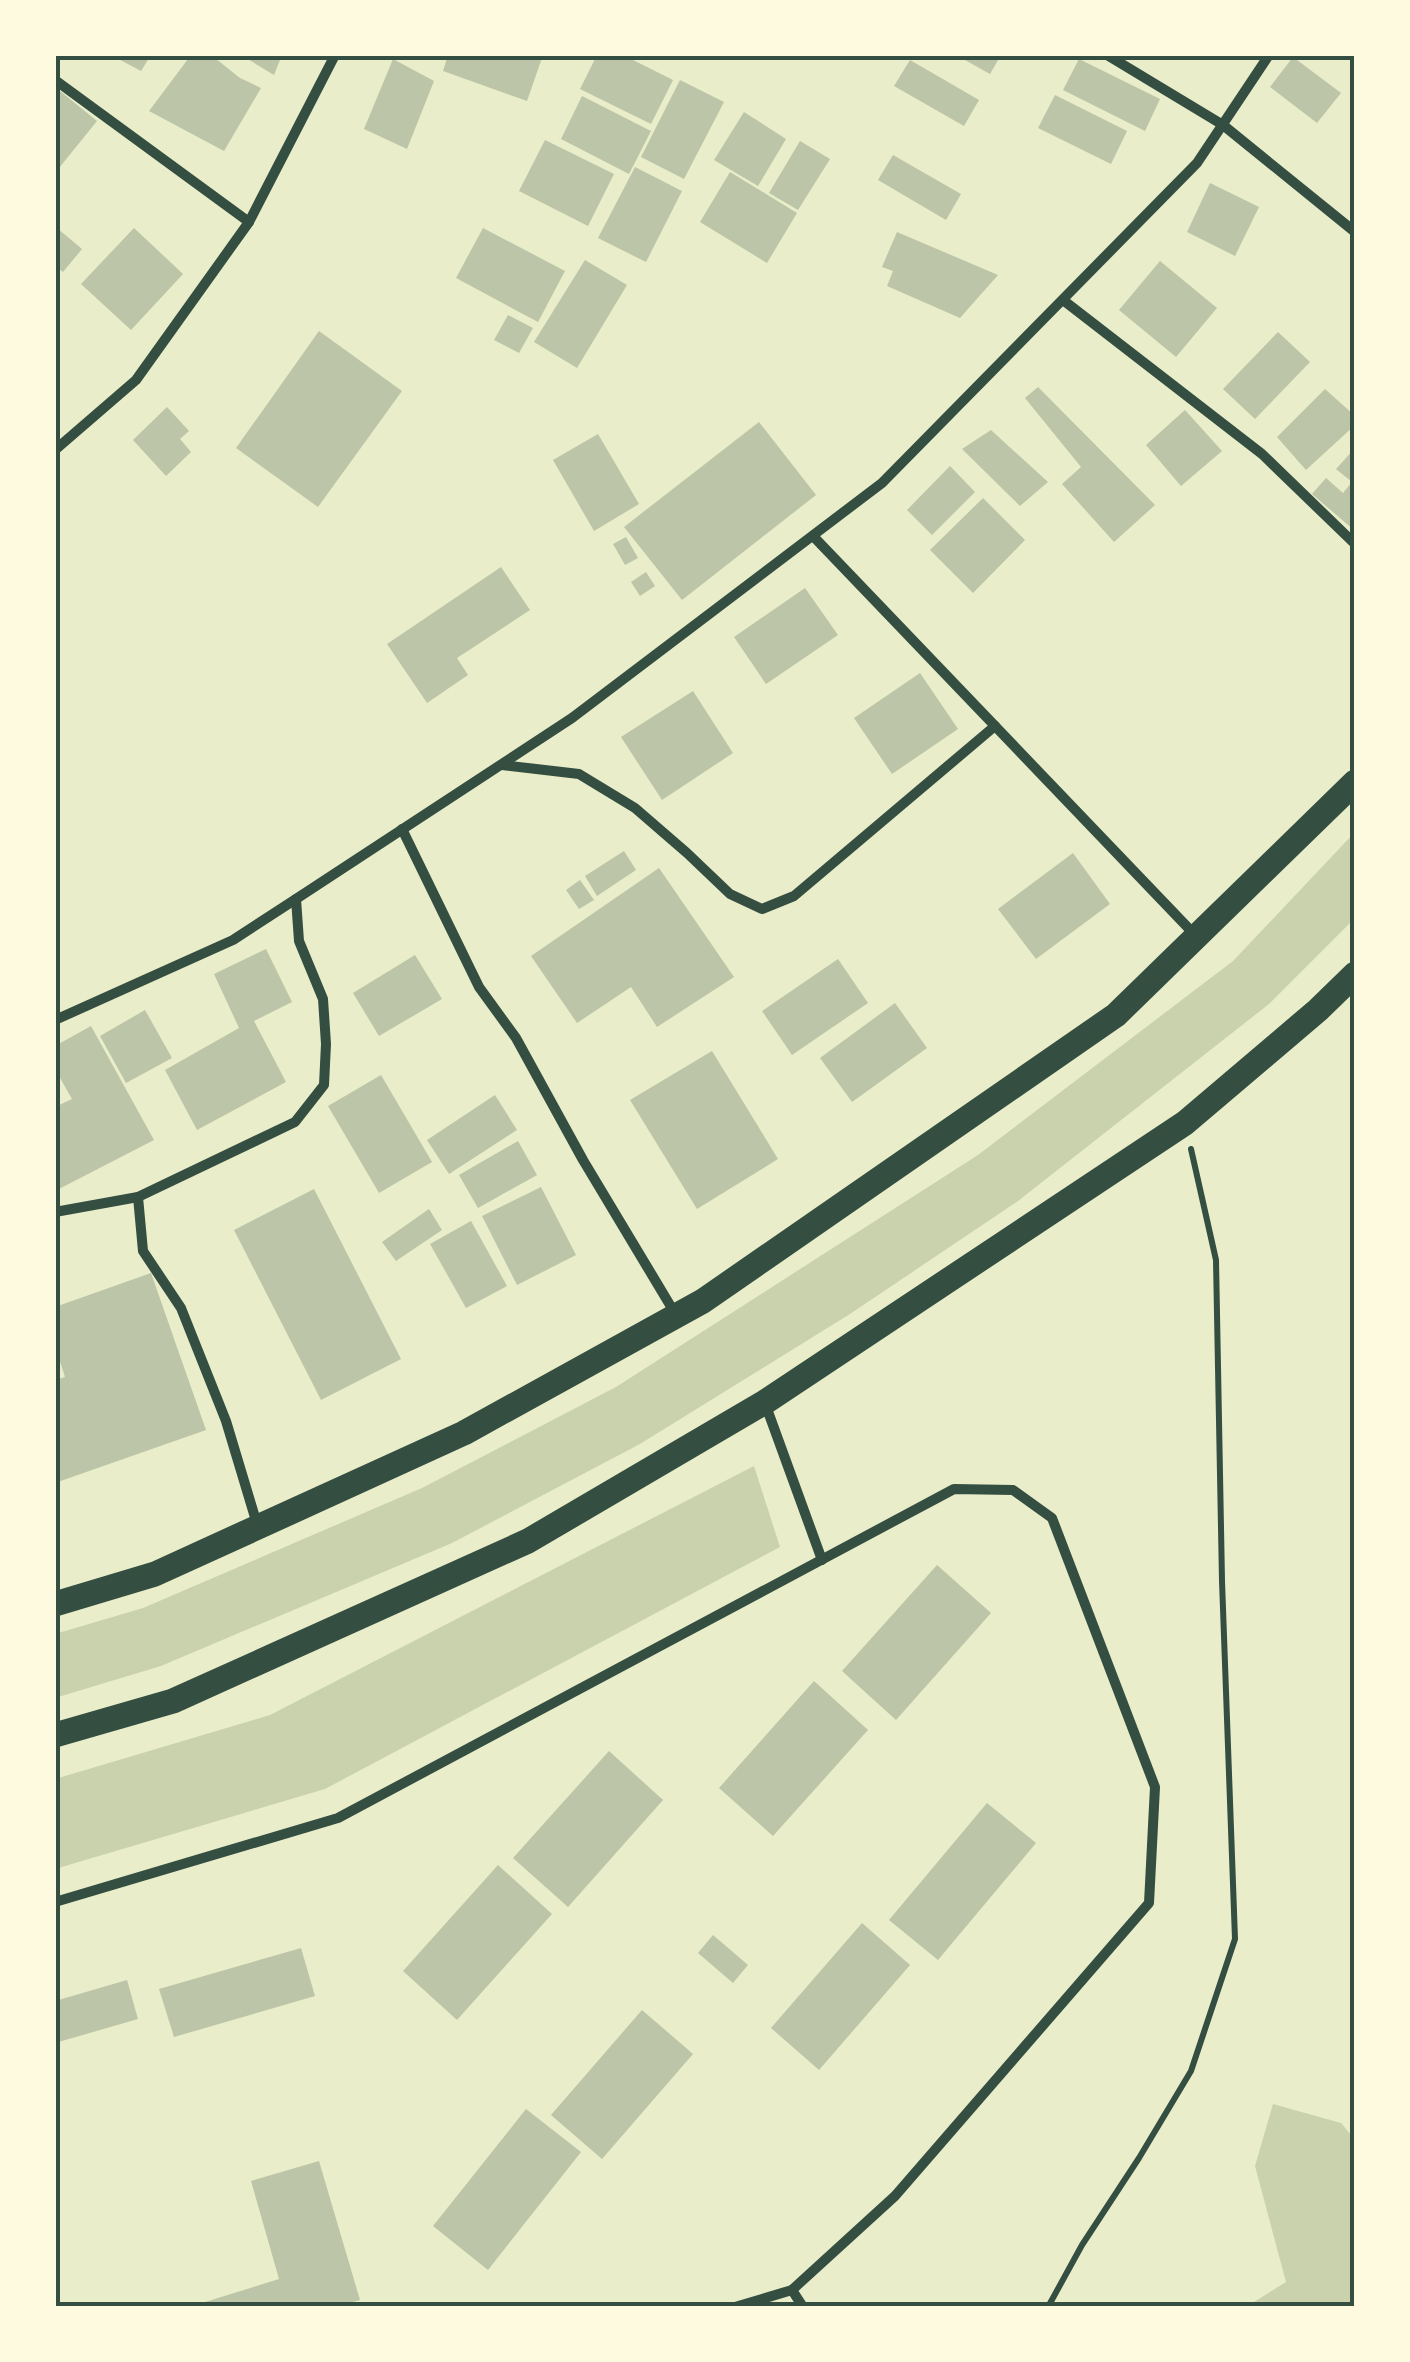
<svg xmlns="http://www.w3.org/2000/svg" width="1410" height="2362" font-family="Barlow,sans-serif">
  <rect width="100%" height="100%" fill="#e9edc9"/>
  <!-- green -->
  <g fill="#cad2ad">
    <polygon points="1355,832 1355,918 1269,1004 1018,1201 850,1314 640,1444 452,1543 161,1666 55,1698 55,1634 143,1608 422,1488 616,1387 978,1155 1233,961"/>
    <polygon points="754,1466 780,1547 325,1789 55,1869 55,1779 270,1715"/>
    <polygon points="1273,2104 1341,2123 1355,2140 1355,2307 1246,2307 1286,2282 1255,2166"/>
  </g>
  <!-- building -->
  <g fill="#bcc5a7">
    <polygon points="111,55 151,55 141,71"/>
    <polygon points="191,55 211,55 240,78 261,88 224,151 149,111"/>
    <polygon points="241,55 282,55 274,75"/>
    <polygon points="448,55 543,55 527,101 443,71"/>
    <polygon points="597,55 623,55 673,80 651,124 580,89"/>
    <polygon points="956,55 1001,55 990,74"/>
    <polygon points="1293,57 1341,93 1317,123 1270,87"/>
    <polygon points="393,59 434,81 407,149 364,129"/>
    <polygon points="1079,59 1160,99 1145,131 1063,90"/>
    <polygon points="910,60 979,100 964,126 894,86"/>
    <polygon points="680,80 724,102 684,179 641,157"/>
    <polygon points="55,87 97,121 55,173"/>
    <polygon points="1055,95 1127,131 1111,164 1038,128"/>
    <polygon points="582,96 651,131 629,174 561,139"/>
    <polygon points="744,112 786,139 758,186 714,160"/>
    <polygon points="545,140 614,174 588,226 519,191"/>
    <polygon points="800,141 830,159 798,210 769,193"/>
    <polygon points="893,155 961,194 946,220 878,180"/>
    <polygon points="635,167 682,191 646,262 598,238"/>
    <polygon points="730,172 797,213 767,263 700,222"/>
    <polygon points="1210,183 1259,207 1235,256 1187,232"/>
    <polygon points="57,228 82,249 63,272 55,266 55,231"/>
    <polygon points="134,228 183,274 131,330 81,284"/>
    <polygon points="483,228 565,271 538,322 456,278"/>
    <polygon points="897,232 998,275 960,318 887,286 893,271 882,267"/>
    <polygon points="585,260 627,285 577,368 534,342"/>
    <polygon points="1160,261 1217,308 1176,357 1119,310"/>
    <polygon points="508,315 533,328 519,353 494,340"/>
    <polygon points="319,331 402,391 318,507 236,448"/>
    <polygon points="1278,332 1310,362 1255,419 1223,389"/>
    <polygon points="1038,387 1155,505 1114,542 1062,484 1081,467 1025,398"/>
    <polygon points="1325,389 1355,416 1355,425 1306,470 1277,437"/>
    <polygon points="167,407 189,431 180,439 191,452 166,476 133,440"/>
    <polygon points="1185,410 1222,451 1181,486 1146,445"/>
    <polygon points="759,422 816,495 682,600 624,527"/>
    <polygon points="991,430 1048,482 1020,506 962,449"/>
    <polygon points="598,434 639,504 594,531 553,460"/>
    <polygon points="1355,448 1355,531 1312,494 1326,478 1343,493 1352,482 1336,469"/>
    <polygon points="950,466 975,492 932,535 907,510"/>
    <polygon points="983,498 1025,540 973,593 930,550"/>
    <polygon points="626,537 638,558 625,565 613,544"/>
    <polygon points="501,567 530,610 457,658 468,675 427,703 387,644"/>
    <polygon points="646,572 655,586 640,596 631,582"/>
    <polygon points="805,588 838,635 766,684 734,637"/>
    <polygon points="920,673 958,729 892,774 854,718"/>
    <polygon points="693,691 733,753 662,800 621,737"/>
    <polygon points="624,851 636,870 597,896 585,876"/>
    <polygon points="1073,853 1110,904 1036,959 998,909"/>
    <polygon points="659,868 734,977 657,1027 631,987 577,1023 531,956"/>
    <polygon points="580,880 594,900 579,909 566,890"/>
    <polygon points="266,949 292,1002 254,1021 286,1082 197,1130 165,1070 239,1028 214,974"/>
    <polygon points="415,955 442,999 379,1036 353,993"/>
    <polygon points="838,959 868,1003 792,1055 762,1011"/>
    <polygon points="895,1003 927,1048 852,1102 820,1058"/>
    <polygon points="145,1010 172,1058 126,1083 100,1036"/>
    <polygon points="91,1026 154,1140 55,1191 55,1107 72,1099 55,1069 55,1046"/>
    <polygon points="712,1051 778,1159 697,1209 630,1100"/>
    <polygon points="381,1075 432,1162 379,1193 328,1106"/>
    <polygon points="495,1095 517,1130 449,1174 427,1140"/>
    <polygon points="518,1141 537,1175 478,1208 459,1175"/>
    <polygon points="541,1187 576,1255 517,1285 482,1216"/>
    <polygon points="314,1189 401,1359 321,1400 234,1230"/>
    <polygon points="429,1209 442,1230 396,1261 382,1242"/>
    <polygon points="471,1221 507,1286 466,1308 430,1244"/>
    <polygon points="151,1273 206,1430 55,1483 55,1380 65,1377 55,1346 55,1307"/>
    <polygon points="937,1565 991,1613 896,1720 842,1671"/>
    <polygon points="814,1681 868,1730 773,1836 719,1788"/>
    <polygon points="609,1751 663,1800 568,1907 513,1858"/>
    <polygon points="987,1803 1036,1843 938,1960 889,1920"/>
    <polygon points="498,1865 552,1914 457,2020 403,1971"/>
    <polygon points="862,1923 910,1965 819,2070 771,2028"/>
    <polygon points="713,1935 748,1965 733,1983 698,1953"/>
    <polygon points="301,1948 315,1996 174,2037 159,1989"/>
    <polygon points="127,1980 138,2019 55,2043 55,2001"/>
    <polygon points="642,2010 693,2054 602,2159 551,2115"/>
    <polygon points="526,2109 581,2152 488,2270 433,2226"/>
    <polygon points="319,2161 360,2300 335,2307 189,2307 279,2279 251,2181"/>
  </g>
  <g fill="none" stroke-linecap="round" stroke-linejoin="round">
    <!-- path -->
    <polyline stroke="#344e41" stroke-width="6" points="1048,2307 1082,2245 1139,2158 1191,2071 1235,1939 1222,1581 1216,1260 1191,1149"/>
    <!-- minor -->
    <g stroke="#344e41" stroke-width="10">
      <polyline points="1107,55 1223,125 1355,232"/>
      <polyline points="55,80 249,222"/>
      <polyline points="1063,300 1262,454 1355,544"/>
      <polyline points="55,450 136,380 249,222 335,55"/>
      <polyline points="813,536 1196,936"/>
      <polyline points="502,765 579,774 635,808 687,853 730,894 762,909 794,896 995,726"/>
      <polyline points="402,829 479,987 516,1038 583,1160 676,1315"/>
      <polyline points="55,1020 233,940 296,899 572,718 882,483 1197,163 1269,55"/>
      <polyline points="55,1212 138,1197"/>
      <polyline points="766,1406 822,1560"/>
      <polyline points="257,1524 226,1421 181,1308 143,1251 138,1197 295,1122 324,1085 326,1044 323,999 299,941 296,899"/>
      <polyline points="55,1902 338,1818 954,1489 1013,1490 1052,1518 1155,1787 1149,1903 895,2196 792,2290 735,2307"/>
      <polyline points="792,2290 803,2307"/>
    </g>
    <!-- primary -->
    <g stroke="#344e41" stroke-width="25">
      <polyline points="55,1604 155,1574 464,1433 703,1301 1116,1015 1355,782"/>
      <polyline points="55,1735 173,1701 528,1541 765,1402 1185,1123 1318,1010 1355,974"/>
    </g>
  </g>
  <!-- border -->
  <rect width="1410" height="2362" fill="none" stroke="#fefae0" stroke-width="115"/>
  <rect x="58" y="58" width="1294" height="2246" fill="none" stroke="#344e41" stroke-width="4"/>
</svg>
